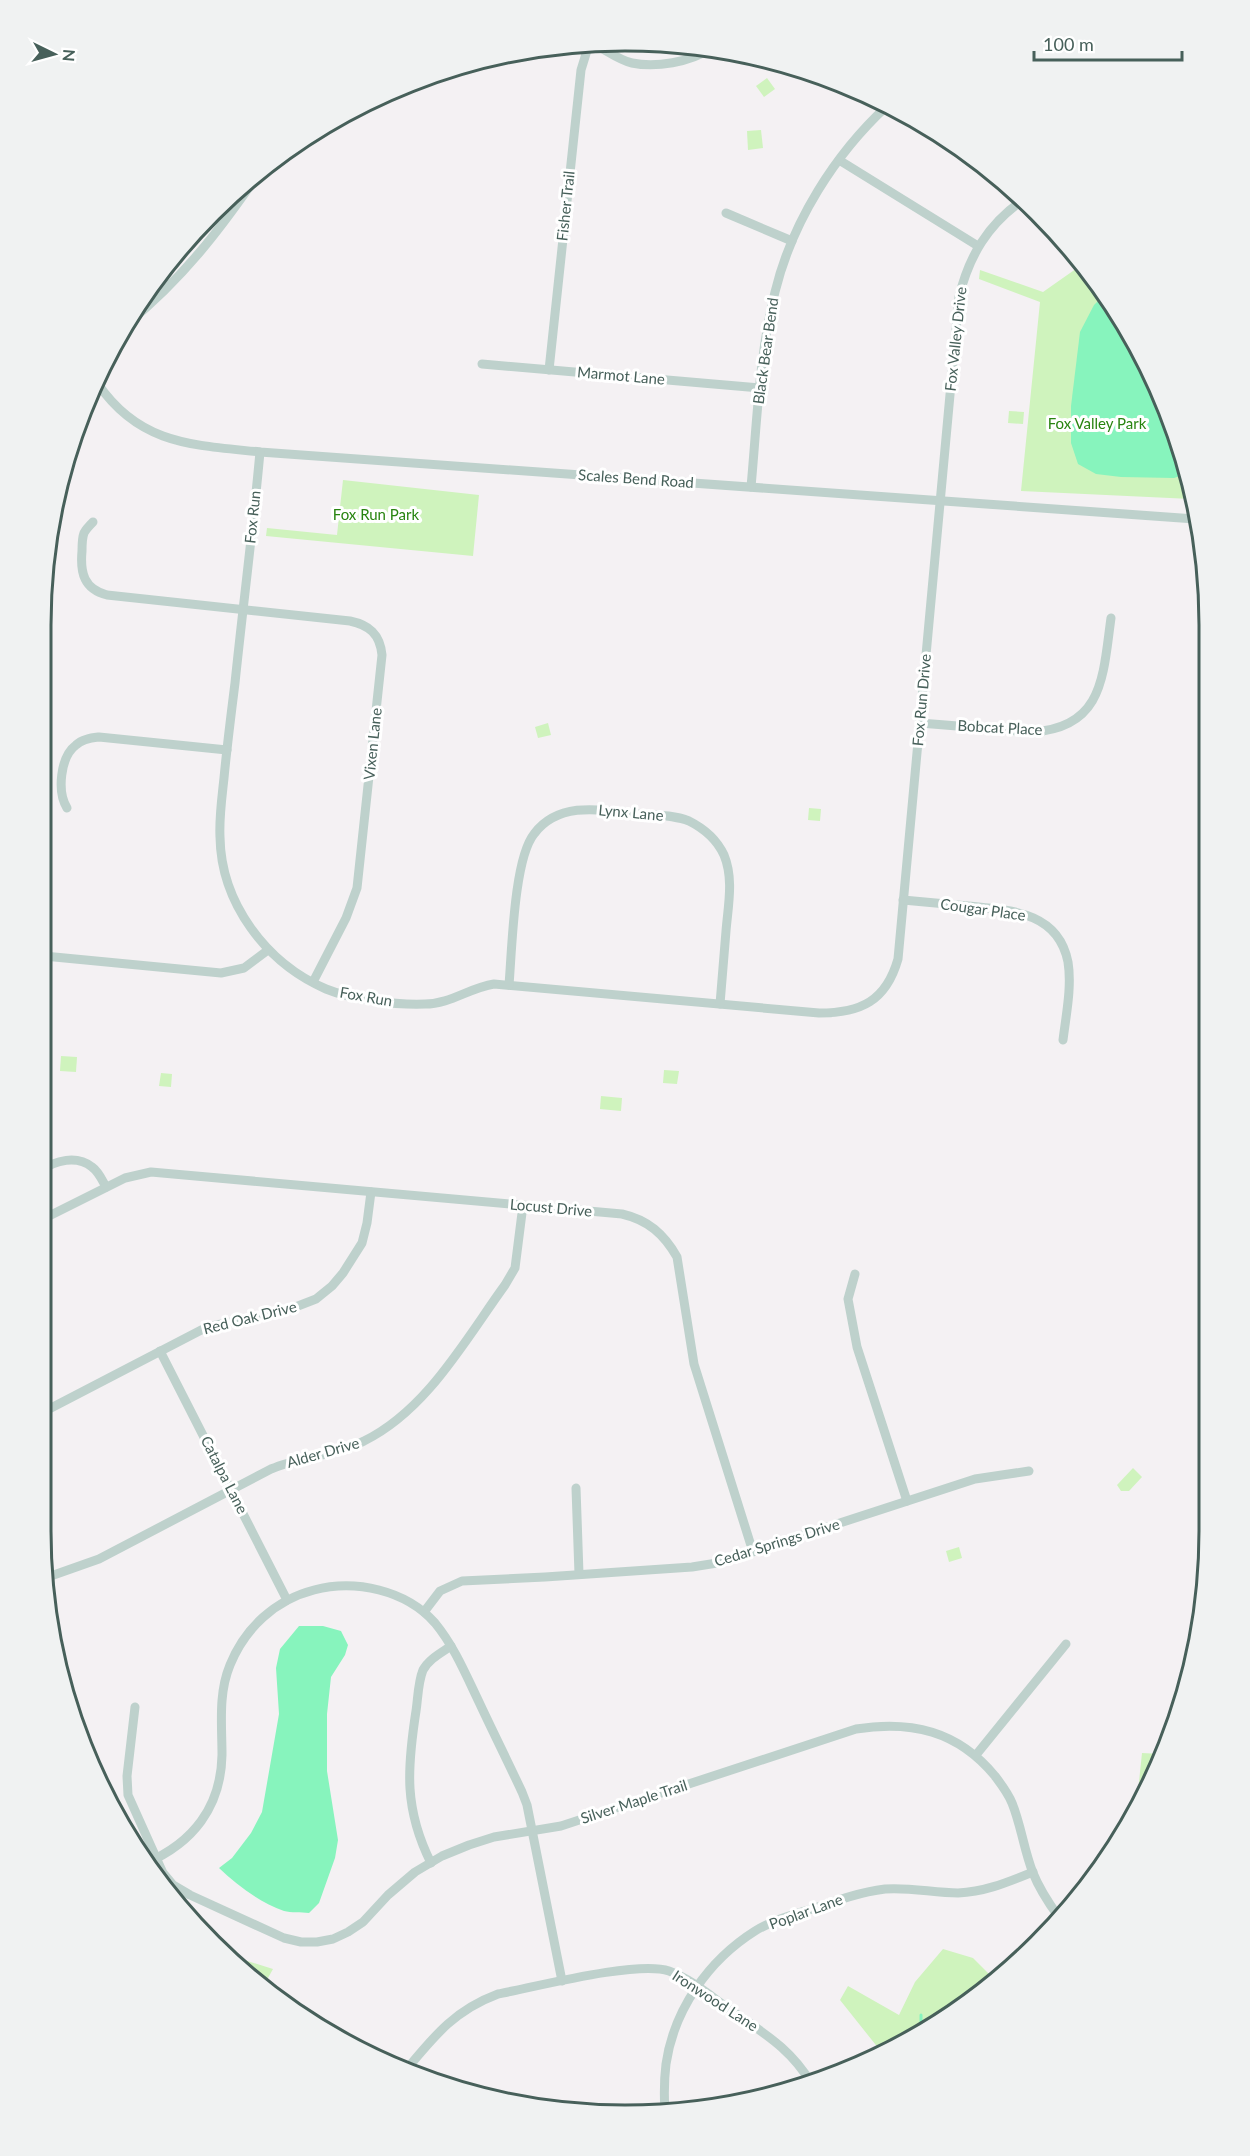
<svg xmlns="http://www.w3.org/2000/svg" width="1250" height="2156" font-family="Lato,sans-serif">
  <rect width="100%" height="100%" fill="#f4f1f3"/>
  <!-- green -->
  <g fill="#cff3bd">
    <polygon points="767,78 775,89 764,97 756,86"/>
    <polygon points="761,130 763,148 748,150 747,131"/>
    <polygon points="1080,266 1131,332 1179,437 1191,499 1021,491 1040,302 979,279 980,270 1043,292"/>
    <polygon points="1009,411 1024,412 1023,424 1008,423"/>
    <polygon points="343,480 479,495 473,556 266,536 267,528 337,535"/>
    <polygon points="548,723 551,735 538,738 535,727"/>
    <polygon points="809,808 821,809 820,821 808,820"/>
    <polygon points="61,1056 77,1057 76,1072 60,1071"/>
    <polygon points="664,1070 679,1071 677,1084 663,1083"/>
    <polygon points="161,1073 172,1074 171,1087 159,1086"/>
    <polygon points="601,1096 622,1098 621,1111 600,1109"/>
    <polygon points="1133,1468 1142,1477 1129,1491 1121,1491 1117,1485"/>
    <polygon points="959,1547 962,1558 949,1562 946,1551"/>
    <polygon points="1142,1753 1161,1754 1139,1799 1138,1791"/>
    <polygon points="943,1949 973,1958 996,1981 918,2037 883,2054 840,2000 848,1986 899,2015 915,1982"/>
    <polygon points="222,1953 273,1969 263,1987"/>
  </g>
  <!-- water -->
  <g fill="#87f4bd">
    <polygon points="1103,296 1131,332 1179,437 1184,465 1180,476 1174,478 1121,477 1096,474 1078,464 1071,443 1071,406 1080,332 1094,305"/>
    <path d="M299,1626H323L341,1631L348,1645L345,1655L331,1677L327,1714V1771L338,1840L335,1858L319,1903L309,1913C301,1912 291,1913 284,1911C260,1903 237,1885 219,1868L232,1858L251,1833L262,1812L279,1714L276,1668L280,1649Z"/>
  </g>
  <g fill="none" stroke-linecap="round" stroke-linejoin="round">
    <!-- stream -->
    <polyline stroke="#87f4bd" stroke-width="3" points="921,2015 921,2034"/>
    <!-- minor -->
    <g stroke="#bed1cc" stroke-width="9">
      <path d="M594,44C606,50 619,60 632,63C656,68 690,62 710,49"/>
      <polyline points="450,73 454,69"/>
      <polyline points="839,160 978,246"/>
      <polyline points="726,213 792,241"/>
      <path d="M127,324C183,278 219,231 259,173"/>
      <polyline points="482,364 760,388"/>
      <polyline points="549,370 581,70 589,44"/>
      <path d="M98,384C140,445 193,445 260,452L1195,519"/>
      <path d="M260,452C253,529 243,606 235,683C231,715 227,746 224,778C222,797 219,817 220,837C221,903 266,963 326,989C353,1000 395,1005 425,1004C450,1004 469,988 494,984L819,1013C861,1013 886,1001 898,959L959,297C969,256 988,224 1023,200"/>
      <path d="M751,487C757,422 759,355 775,292C792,222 835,154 887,106"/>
      <path d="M93,522C90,525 86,529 84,533C82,538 82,546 82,551C80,573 84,589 107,595L350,621C369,625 380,634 382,655L357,888L346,918L313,982"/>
      <polyline points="1208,621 1208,656"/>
      <path d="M920,723L1032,732C1104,728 1103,675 1111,618"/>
      <path d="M67,808C57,792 60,757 76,745C82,739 91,738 99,737L227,750"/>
      <path d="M903,900C925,902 947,904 968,906C1009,910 1058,911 1068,962C1072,987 1066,1015 1063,1040"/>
      <polyline points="44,956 221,973 244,968 268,950"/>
      <path d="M509,985C512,949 514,859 534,834C559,800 604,810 640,814C656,815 674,815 689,821C703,828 717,840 724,855C734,879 728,906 726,931C724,956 722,980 720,1004"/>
      <path d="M41,1171C55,1160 77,1155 92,1167C99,1172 102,1180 106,1187"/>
      <path d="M41,1220L125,1178L151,1172L622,1214C648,1220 664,1234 677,1257L694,1364L753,1552"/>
      <polyline points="855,1274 848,1299 857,1347 907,1501"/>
      <polyline points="160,1351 287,1600"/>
      <polyline points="41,1411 51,1408 207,1327 285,1311 316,1299 332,1286 343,1273 362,1243 367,1223 371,1192"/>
      <polyline points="576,1488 579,1574"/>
      <path d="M48,1577L99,1559L271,1469C301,1456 336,1456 364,1441C427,1410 465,1340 505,1285L515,1268L523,1205"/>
      <polyline points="424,1612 440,1591 462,1581 545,1577 692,1567 717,1563 975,1479 1029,1471"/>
      <path d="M135,1707L127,1776L128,1795L163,1873L173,1885L190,1895L284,1938L301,1942H317L333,1939L348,1932L363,1922L388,1895L415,1872L442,1856L469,1845L494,1837L561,1826L856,1729C911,1720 958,1731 995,1776C1001,1784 1008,1793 1012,1803C1021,1825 1024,1850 1033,1873C1039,1888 1048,1902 1058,1916"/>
      <polyline points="976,1755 1066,1644"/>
      <path d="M146,1863C193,1843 221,1807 222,1755C222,1725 218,1694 230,1665C245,1628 275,1600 314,1590C355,1579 406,1590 435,1623C454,1646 466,1675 479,1702C493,1732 508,1762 522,1792L527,1805L562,1981"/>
      <path d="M431,1863C404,1809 407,1769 416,1711C418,1698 418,1682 423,1670C429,1659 441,1653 451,1646"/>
      <path d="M406,2070C435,2035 455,2010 498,1994C535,1987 638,1960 669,1971C694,1980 716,2001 738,2015C768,2036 792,2051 811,2083"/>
      <path d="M665,2114C664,2097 664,2080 666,2064C674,2009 709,1960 755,1931C773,1920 795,1914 815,1908C838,1900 861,1892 885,1889C910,1887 934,1893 958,1893C985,1892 1008,1882 1033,1872"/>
    </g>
  </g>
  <g text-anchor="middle" stroke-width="6" stroke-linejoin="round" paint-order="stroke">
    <!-- street labels -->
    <g font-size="15" fill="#47605a" stroke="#fff">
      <text transform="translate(566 206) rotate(-84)" y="5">Fisher Trail</text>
      <text transform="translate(956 339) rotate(-84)" y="5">Fox Valley Drive</text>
      <text transform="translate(766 351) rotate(-82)" y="5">Black Bear Bend</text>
      <text transform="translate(621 376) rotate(5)" y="5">Marmot Lane</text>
      <text transform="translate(636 479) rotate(4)" y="5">Scales Bend Road</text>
      <text transform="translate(253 517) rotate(-84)" y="5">Fox Run</text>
      <text transform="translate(922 700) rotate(-85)" y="5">Fox Run Drive</text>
      <text transform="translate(1000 728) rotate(3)" y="5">Bobcat Place</text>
      <text transform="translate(373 744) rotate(-84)" y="5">Vixen Lane</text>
      <text transform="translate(631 813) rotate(5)" y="5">Lynx Lane</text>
      <text transform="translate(983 910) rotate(8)" y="5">Cougar Place</text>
      <text transform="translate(366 997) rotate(10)" y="5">Fox Run</text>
      <text transform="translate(551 1208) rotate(5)" y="5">Locust Drive</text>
      <text transform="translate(250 1318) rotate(-14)" y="5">Red Oak Drive</text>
      <text transform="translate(323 1453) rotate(-16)" y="5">Alder Drive</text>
      <text transform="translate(224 1475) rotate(63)" y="5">Catalpa Lane</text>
      <text transform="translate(777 1543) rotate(-17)" y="5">Cedar Springs Drive</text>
      <text transform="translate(634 1802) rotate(-18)" y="5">Silver Maple Trail</text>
      <text transform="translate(806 1912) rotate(-20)" y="5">Poplar Lane</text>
      <text transform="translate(715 2001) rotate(33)" y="5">Ironwood Lane</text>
    </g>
    <!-- park labels -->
    <g font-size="15" fill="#288410" stroke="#fff">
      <text x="1097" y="429">Fox Valley Park</text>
      <text x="376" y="520">Fox Run Park</text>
    </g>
  </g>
  <!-- crop -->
  <path d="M0 0H1250V2156H0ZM625 51H625A574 574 0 0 1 1199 625V1531A574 574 0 0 1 625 2105H625A574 574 0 0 1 51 1531V625A574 574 0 0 1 625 51Z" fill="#f0f2f2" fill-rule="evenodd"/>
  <path fill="none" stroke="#47605a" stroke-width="3" d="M625 51H625A574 574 0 0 1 1199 625V1531A574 574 0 0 1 625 2105H625A574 574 0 0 1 51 1531V625A574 574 0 0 1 625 51Z"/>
  <!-- north arrow -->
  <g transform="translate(54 54) rotate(95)" stroke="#ffffff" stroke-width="4.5" paint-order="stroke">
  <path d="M0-4.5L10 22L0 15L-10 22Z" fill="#47605a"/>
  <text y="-9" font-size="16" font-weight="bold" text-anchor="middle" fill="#47605a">N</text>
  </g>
  <!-- scale -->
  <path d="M1034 51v9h148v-9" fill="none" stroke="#47605a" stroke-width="3"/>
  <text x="1043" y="51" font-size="18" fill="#47605a" stroke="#ffffff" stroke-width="4.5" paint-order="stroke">100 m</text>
</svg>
